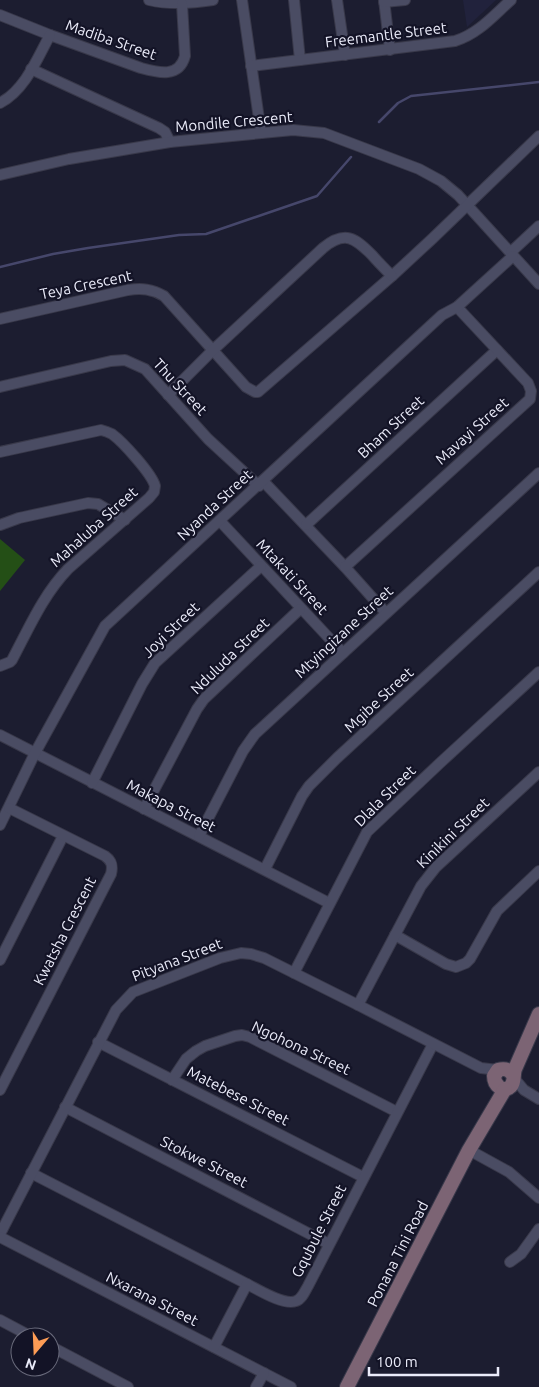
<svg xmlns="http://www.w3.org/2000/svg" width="539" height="1387" font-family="Ubuntu,sans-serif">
  <rect width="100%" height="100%" fill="#1c1d30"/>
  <!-- built -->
  <polygon fill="#21223c" points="463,0 496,0 467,27"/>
  <!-- green -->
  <polygon fill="#244f16" points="0,539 25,560 0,591"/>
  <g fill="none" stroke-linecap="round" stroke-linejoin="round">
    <!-- stream -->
    <g stroke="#46476b" stroke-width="2.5">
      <polyline points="379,122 398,103 411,96 539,82"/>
      <polyline points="0,267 53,254 88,248 179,235 206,234 317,196 351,157"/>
    </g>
    <!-- street casing -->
    <g stroke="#39394a" stroke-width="12">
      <g id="street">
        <path d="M149,0C171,5 191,3 213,0"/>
        <polyline points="242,0 261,133"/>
        <polyline points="294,0 300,60"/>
        <polyline points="337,0 345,55"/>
        <polyline points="384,0 390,50"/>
        <polyline points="384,2 405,0"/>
        <path d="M0,15L50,35L141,68C159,73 179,78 185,56L182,4"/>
        <path d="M251,66L455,41C478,34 493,16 511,0"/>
        <polyline points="31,69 159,128 165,132 170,142"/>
        <path d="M0,103C25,90 37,59 50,35"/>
        <polyline points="0,175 69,159 170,142 293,130 324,133 419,169 441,181 458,195 539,284"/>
        <polyline points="511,252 539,226"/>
        <path d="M0,319L128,290C142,288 152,289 164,296L246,387L255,392H258L392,276L432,239L539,136"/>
        <polyline points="0,387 111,361 125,360 145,369 208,439 259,486"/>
        <path d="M168,395L213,350L323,248C345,230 355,238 372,255C378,262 385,269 392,276"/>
        <path d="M0,452L101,430C105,431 108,432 112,434C123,442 152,474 155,486L154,492L149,498L68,569C43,595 29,628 12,660L10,662L0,666"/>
        <polyline points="263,481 345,567 386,613"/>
        <polyline points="220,521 343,653"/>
        <polyline points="0,525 19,518 88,503 98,504 125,520"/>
        <polyline points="306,525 497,350"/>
        <polyline points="345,567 530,399 531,391 528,383 457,307"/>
        <polyline points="0,735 329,903"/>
        <polyline points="92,783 142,684 155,663 261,566"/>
        <polyline points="144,809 197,709 204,699 300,609"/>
        <polyline points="0,825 35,753 105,626 442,315 457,307 513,256"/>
        <polyline points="199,836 243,751 255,734 539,473"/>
        <polyline points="265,869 302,796 309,786 337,758 539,572"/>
        <polyline points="395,935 446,964 456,967 466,963 470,959 497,911 539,871"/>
        <polyline points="0,960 63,836"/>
        <polyline points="294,973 367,832 440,763 539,672"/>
        <polyline points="358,1005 421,886 436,867 539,772"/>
        <polyline points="98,1042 363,1177"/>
        <polyline points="514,1078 524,1090 539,1099"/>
        <polyline points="172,1080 186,1059 196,1051 205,1046 235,1036 242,1035 250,1037 397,1112"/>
        <path d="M0,1090L111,874C113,866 112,861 105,856L9,808"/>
        <polyline points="65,1107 329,1244"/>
        <polyline points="469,1150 509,1172 539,1198"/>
        <path d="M31,1173L247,1284C257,1289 284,1306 296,1301C302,1299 305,1291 308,1286L433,1044"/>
        <polyline points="0,1234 116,1010 133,992 220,958 241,953 251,954 264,958 358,1005 481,1068 498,1070"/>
        <polyline points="0,1237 291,1387"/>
        <polyline points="510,1262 521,1254 539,1229"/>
        <polyline points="0,1320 32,1337"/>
        <polyline points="50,1346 128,1387"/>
        <polyline points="214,1347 247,1284"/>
        <polyline points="256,1387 264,1373"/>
      </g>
    </g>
    <!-- secondary casing -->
    <g stroke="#39394a" stroke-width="16">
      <g id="secondary">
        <path d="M513,1075C509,1069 505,1068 498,1070L494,1076C494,1085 503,1094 511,1086C515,1081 513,1074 515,1069L539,1014"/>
        <polyline points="347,1387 469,1150 505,1089"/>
      </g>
    </g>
    <!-- street -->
    <use href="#street" stroke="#4a4c63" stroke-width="10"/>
    <!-- secondary -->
    <use href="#secondary" stroke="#7c6474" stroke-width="14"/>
  </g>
  <g text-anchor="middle" stroke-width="4.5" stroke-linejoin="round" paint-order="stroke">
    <!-- street labels -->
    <g font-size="15" fill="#ebecfa" stroke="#131326">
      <text transform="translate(386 35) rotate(-7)" y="5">Freemantle Street</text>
      <text transform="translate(111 40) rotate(19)" y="5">Madiba Street</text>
      <text transform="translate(234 122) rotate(-5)" y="5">Mondile Crescent</text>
      <text transform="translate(86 285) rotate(-12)" y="5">Teya Crescent</text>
      <text transform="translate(180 387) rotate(47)" y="5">Thu Street</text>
      <text transform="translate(391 427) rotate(-43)" y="5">Bham Street</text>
      <text transform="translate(472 431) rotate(-42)" y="5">Mavayi Street</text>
      <text transform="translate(215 505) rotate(-43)" y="5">Nyanda Street</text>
      <text transform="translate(94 527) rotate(-42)" y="5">Mahaluba Street</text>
      <text transform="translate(292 577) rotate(47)" y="5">Mtakati Street</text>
      <text transform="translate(171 630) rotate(-44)" y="5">Joyi Street</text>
      <text transform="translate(344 632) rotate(-43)" y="5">Mtyingizane Street</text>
      <text transform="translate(230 656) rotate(-44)" y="5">Nduluda Street</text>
      <text transform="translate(379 700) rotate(-43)" y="5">Mgibe Street</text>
      <text transform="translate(385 796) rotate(-45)" y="5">Dlala Street</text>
      <text transform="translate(171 806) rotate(27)" y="5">Makapa Street</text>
      <text transform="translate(453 833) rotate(-44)" y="5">Kinikini Street</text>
      <text transform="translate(65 931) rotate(-63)" y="5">Kwatsha Crescent</text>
      <text transform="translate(177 960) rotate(-21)" y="5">Pityana Street</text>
      <text transform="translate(301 1048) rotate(25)" y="5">Ngohona Street</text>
      <text transform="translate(238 1096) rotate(27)" y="5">Matebese Street</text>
      <text transform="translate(204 1162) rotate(27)" y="5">Stokwe Street</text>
      <text transform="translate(319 1231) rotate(-63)" y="5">Gqubule Street</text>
      <text transform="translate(398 1254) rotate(-63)" y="5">Ponana Tini Road</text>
      <text transform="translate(152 1299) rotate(27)" y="5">Nxarana Street</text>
    </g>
  </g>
  <!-- north arrow -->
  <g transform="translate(35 1352) rotate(199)"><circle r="24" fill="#131326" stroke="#696a7b"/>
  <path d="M0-4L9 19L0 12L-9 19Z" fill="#fd9c55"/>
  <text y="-8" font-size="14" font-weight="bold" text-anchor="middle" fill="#ebecfa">N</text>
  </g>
  <!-- scale -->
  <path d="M369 1367v8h129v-8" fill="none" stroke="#ebecfa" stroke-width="2.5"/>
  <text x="376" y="1367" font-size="15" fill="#ebecfa" stroke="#131326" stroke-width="4" paint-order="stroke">100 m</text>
</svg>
